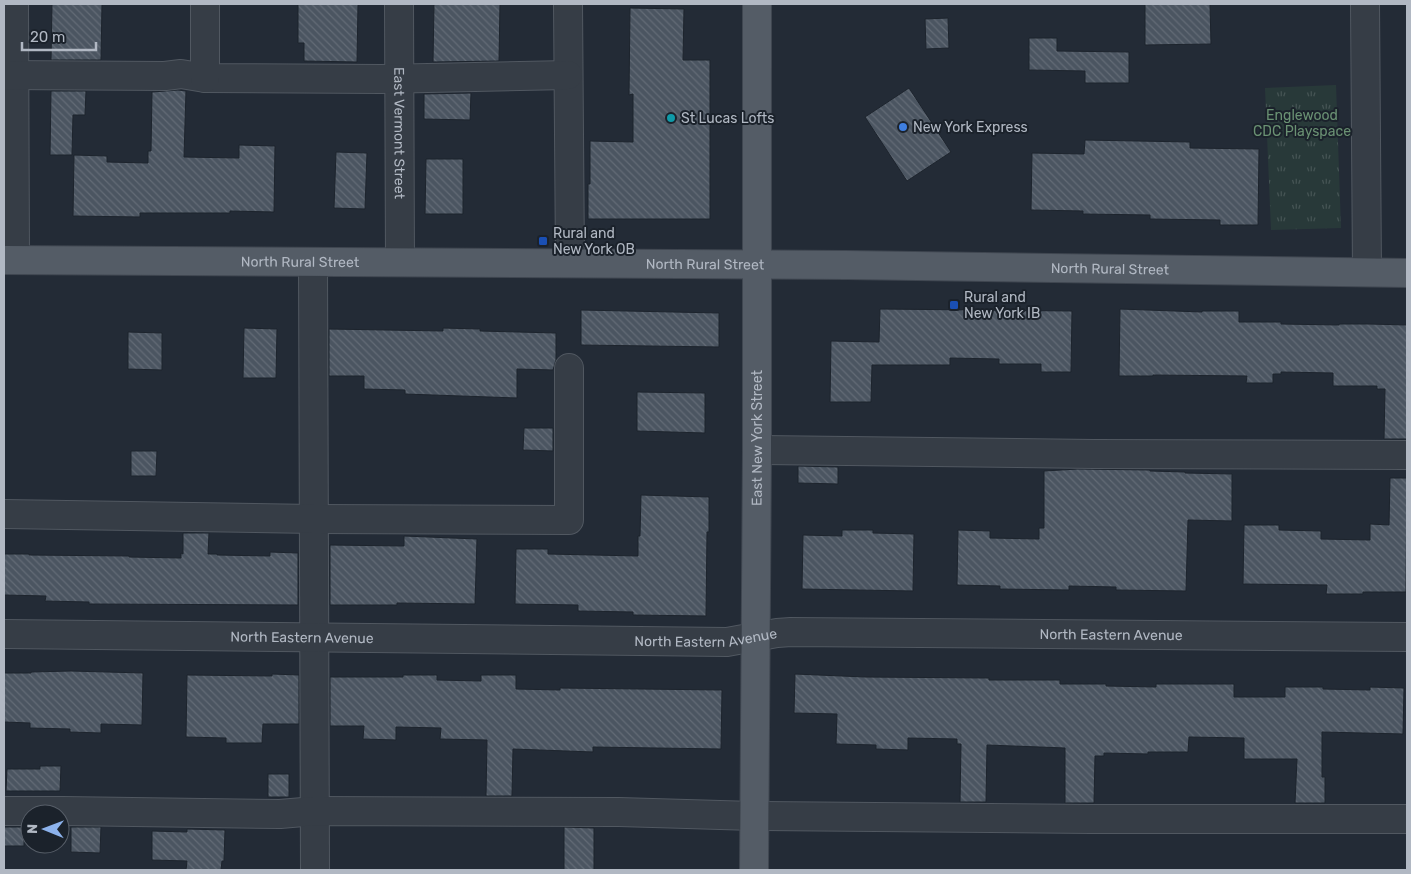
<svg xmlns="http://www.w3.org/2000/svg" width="1411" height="874" font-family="Rubik,sans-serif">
  <defs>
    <pattern id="park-tufts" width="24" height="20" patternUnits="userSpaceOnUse" patternTransform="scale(1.25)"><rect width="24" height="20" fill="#283939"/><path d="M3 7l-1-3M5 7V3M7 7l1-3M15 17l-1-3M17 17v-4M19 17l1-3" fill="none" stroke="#455454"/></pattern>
    <pattern id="building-back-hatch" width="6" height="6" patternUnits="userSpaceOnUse" patternTransform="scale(1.25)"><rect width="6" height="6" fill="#4b5561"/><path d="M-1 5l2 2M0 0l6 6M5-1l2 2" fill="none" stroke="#636b76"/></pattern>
  </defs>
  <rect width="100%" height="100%" fill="#232b36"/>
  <!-- park -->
  <polygon fill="url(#park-tufts)" points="1336,85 1341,228 1271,230 1265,88"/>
  <!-- building -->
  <g fill="url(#building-back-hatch)" stroke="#1d242d">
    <polygon points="52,4 102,4 101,60 51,60"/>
    <polygon points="298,4 358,4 357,62 304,61 304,43 298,43"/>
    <polygon points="434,4 500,4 499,61 433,62"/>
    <polygon points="1145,4 1210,4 1211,44 1145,45"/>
    <polygon points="630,8 684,9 683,60 710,60 710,219 588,219 588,184 590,184 590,141 633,142 633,94 629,95"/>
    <polygon points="948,18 949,48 926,49 925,19"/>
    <polygon points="1029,38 1057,38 1057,51 1129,52 1129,83 1085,83 1085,71 1029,70"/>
    <polygon points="909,88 951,152 907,181 865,117"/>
    <polygon points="178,90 186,91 184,157 239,158 239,145 275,146 274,212 230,211 230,213 140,213 140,217 73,216 74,155 107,156 107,162 148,163 148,151 151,151 152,92"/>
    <polygon points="51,91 86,91 85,115 73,115 72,155 50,155"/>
    <polygon points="471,93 470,120 424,119 424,94"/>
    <polygon points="1085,140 1190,142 1190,148 1259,149 1258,225 1220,225 1220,220 1150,219 1150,215 1083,214 1083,211 1031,210 1032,153 1084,154"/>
    <polygon points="336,152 367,153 365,209 334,208"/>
    <polygon points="426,159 463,159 463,214 425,214"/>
    <polygon points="880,309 1072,311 1071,372 1041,372 1041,364 999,364 999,359 950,358 950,365 872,365 871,402 830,402 831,341 879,342"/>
    <polygon points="1120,309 1202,312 1202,311 1239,311 1239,322 1281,322 1281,324 1339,325 1339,324 1369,324 1407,325 1407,439 1384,439 1385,389 1377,389 1377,386 1333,386 1333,373 1281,372 1281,374 1273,374 1273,383 1246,383 1247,376 1153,375 1153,376 1119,376"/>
    <polygon points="581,310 719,313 719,347 581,345"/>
    <polygon points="244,328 277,329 276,378 243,378"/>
    <polygon points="443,328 480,329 480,331 556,333 556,360 553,370 517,369 517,398 405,394 405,390 364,389 364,376 329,376 329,329 443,331"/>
    <polygon points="128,332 162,333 162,370 128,369"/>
    <polygon points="637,392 705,393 705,433 637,431"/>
    <polygon points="524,428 553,428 553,451 523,450"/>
    <polygon points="131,451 157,451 156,476 131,476"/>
    <polygon points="798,466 838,467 838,484 798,483"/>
    <polygon points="1078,469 1150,470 1150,471 1185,472 1185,473 1232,474 1232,521 1188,520 1186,591 1116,590 1116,587 1069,586 1069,590 1000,589 1000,586 957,585 958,530 990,531 990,538 1039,539 1039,528 1044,528 1044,471"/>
    <polygon points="1390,478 1407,478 1406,592 1363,592 1363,594 1326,594 1327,585 1243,584 1244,525 1279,525 1279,530 1321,531 1321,539 1370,540 1370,524 1389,525"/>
    <polygon points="641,495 709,497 709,532 707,532 706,616 633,615 633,612 578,611 578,605 515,604 516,549 548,549 548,554 638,556 638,536 640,536"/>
    <polygon points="842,530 873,530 873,533 914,534 913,591 802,589 803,535 842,536"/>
    <polygon points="183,533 209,533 208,554 217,554 217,555 270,556 270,552 298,553 298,605 89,604 89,602 45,601 46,596 4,595 4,554 29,554 29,555 129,556 129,557 181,558 181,553 183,554"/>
    <polygon points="404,536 477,539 475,604 397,603 397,605 330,605 330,545 404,546"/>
    <polygon points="71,671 143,673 142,725 101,724 101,733 70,732 70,729 30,728 30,723 4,722 4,673 31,673 31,672"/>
    <polygon points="272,674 299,675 299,724 263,724 262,743 226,743 226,738 186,737 187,675 272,676"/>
    <polygon points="795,674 865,677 989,678 989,680 1060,680 1060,684 1106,684 1106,686 1156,687 1156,684 1234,684 1234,697 1285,697 1285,687 1323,687 1323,689 1370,690 1370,687 1404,688 1403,734 1322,732 1322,777 1325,777 1325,803 1295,803 1297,759 1244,759 1244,738 1189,737 1188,752 1148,752 1148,754 1104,753 1104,756 1095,756 1094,803 1065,803 1065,748 987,745 986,802 960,802 961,744 957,744 957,739 908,738 908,750 876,749 876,745 836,744 837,714 794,713"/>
    <polygon points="403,675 437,675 437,680 481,681 481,675 516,675 516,689 560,690 560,688 722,690 721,749 593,747 593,752 513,749 512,796 486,796 487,740 440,739 441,728 396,727 396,740 363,739 364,726 330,726 330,677 403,677"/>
    <polygon points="40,766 61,766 60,791 6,791 7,769 40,769"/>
    <rect x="268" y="774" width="21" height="23"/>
    <rect x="4" y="827" width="20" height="19"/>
    <polygon points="71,827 101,827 100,853 71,852"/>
    <polygon points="564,827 594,828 594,870 564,870"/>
    <polygon points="187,829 225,830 224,861 222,861 221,870 186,870 187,861 152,860 152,831 187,832"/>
  </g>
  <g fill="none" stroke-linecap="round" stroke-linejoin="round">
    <!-- minor casing -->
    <g stroke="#515861" stroke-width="30">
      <g id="minor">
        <polyline points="14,4 15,260"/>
        <path id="s1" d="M399,4L400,262"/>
        <polyline points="568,4 570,263"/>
        <polyline points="1365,4 1367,272"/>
        <polyline points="4,75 165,76 181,74 205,78 381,79 568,75"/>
        <polyline points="205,78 205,4"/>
        <polyline points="313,262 315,870"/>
        <polyline points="757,450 1094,454 1407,455"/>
        <polyline points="4,514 314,519 569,520 569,368"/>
        <path id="s2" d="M4,634L727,642L777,633L791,632L1407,637"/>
        <polyline points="4,811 63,811 280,814 315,811 619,812 754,816 1091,819 1407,819"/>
      </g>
    </g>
    <!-- major casing -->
    <g stroke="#3f4650" stroke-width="30">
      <g id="major">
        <path id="s3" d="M4,260L847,265L1407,273"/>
        <path id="s4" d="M754,870L757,450V4"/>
      </g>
    </g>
    <!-- minor -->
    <use href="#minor" stroke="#363d46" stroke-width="28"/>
    <!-- major -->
    <use href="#major" stroke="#545c66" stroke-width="28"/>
  </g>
  <!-- markers -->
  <circle fill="#0f9aa8" stroke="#1b222b" stroke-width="2" cx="671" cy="118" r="5"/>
  <circle fill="#3f7fe0" stroke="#1b222b" stroke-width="2" cx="903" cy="127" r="5"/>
  <g fill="#1a4fb4" stroke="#1b222b" stroke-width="2">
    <rect x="538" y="236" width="10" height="10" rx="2.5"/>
    <rect x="949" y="300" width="10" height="10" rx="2.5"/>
  </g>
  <g text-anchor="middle" stroke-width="4" stroke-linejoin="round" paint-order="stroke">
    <!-- park labels -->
    <g font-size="14" fill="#6a9173" stroke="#1b222b">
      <text x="1302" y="120">Englewood<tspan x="1302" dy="16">CDC Playspace</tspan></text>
    </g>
    <!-- poi labels -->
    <g font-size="14" fill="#b1b8c3" stroke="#1b222b" text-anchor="start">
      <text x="681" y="123">St Lucas Lofts</text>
      <text x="913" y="132">New York Express</text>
      <text x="553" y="238">Rural and<tspan x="553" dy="16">New York OB</tspan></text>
      <text x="964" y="302">Rural and<tspan x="964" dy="16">New York IB</tspan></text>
    </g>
    <!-- street labels -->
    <g font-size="14" fill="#b1b8c3" stroke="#1b222b">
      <text dy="5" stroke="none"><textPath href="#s1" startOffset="129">East Vermont Street</textPath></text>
      <text dy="5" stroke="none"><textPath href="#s3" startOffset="296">North Rural Street</textPath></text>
      <text dy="5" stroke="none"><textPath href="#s3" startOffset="701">North Rural Street</textPath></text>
      <text dy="5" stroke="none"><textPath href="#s3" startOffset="1106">North Rural Street</textPath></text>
      <text dy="5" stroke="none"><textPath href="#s4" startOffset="432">East New York Street</textPath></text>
      <text dy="5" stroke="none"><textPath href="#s2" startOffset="1108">North Eastern Avenue</textPath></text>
      <text dy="5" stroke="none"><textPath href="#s2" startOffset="298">North Eastern Avenue</textPath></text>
      <text dy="5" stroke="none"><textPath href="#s2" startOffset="702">North Eastern Avenue</textPath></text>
    </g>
  </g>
  <!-- border -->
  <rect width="1411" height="874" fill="none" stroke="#b1b8c3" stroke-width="10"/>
  <!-- north arrow -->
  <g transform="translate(45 829) rotate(271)"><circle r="24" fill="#1b222b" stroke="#575e68"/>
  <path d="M0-4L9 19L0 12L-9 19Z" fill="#8cb2ec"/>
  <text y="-8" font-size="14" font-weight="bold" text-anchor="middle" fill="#b1b8c3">N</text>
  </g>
  <!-- scale -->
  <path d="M22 42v8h74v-8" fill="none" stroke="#b1b8c3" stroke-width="2.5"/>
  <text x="30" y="42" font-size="15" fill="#b1b8c3" stroke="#1b222b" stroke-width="4" paint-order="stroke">20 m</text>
</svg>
